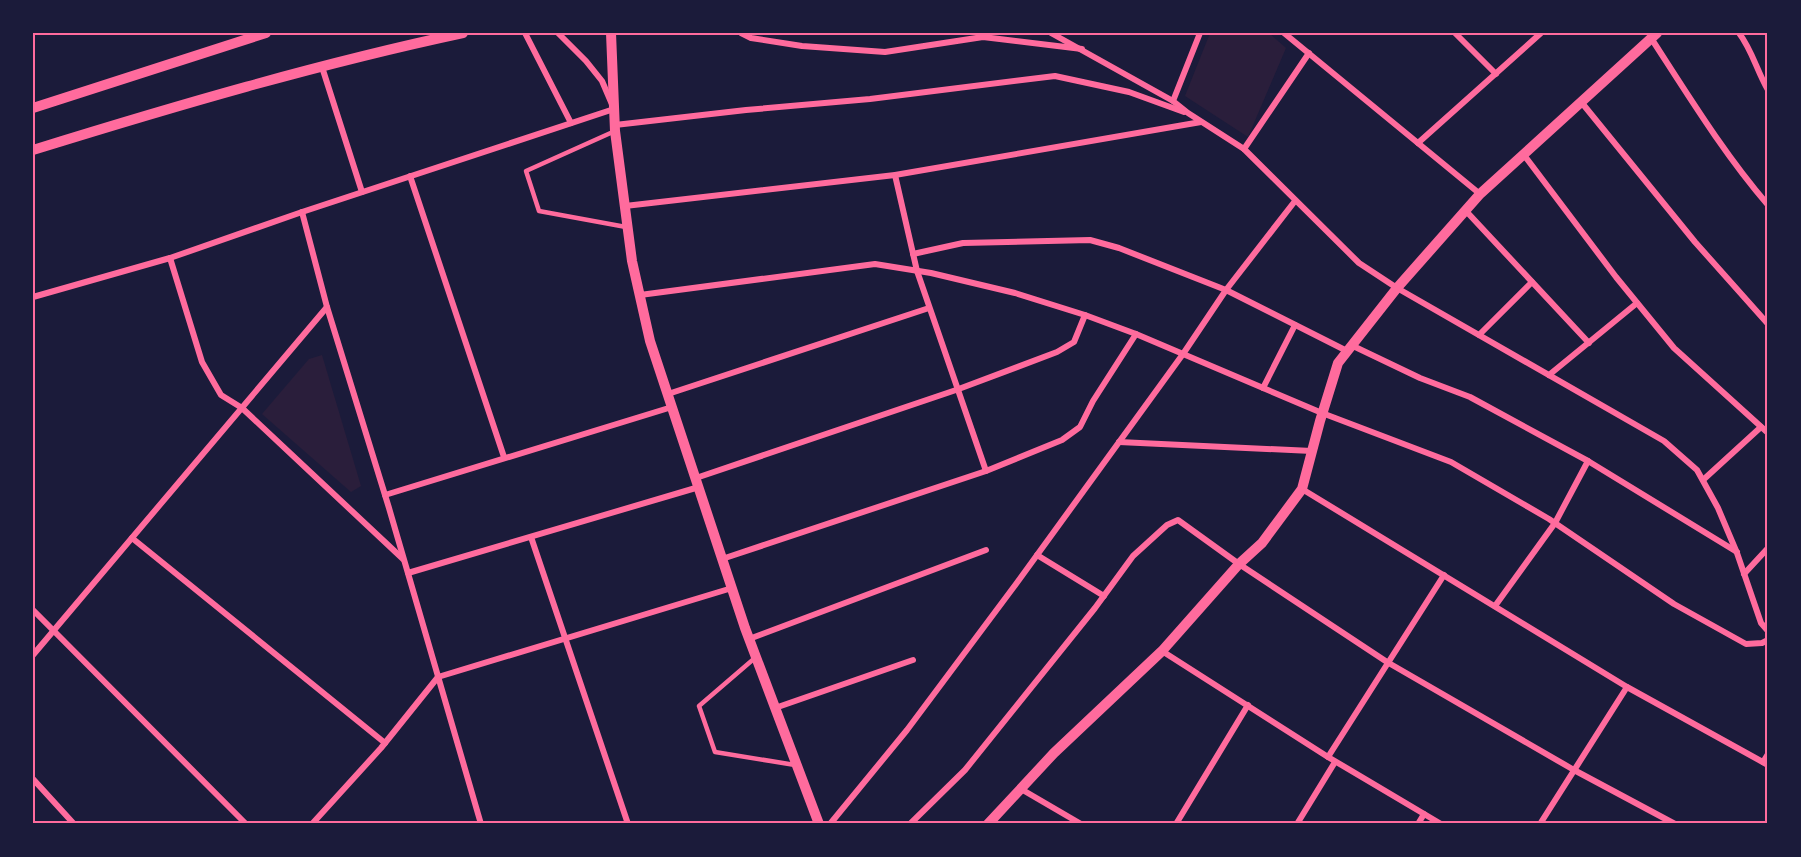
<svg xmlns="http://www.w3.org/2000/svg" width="1801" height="857" font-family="Karla,sans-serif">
  <rect width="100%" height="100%" fill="#1b1b3a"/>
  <!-- green -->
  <g fill="#2a1e3b">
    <polygon points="1210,33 1269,33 1286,48 1248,137 1185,96"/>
    <polygon points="322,355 361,486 351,492 262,414 309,359"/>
  </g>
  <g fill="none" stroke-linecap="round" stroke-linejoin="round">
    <!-- service -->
    <g stroke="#ff6b9d" stroke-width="4.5">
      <polyline points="615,131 526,171 539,211 626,227"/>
      <polyline points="756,657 699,706 715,752 795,765"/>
    </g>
    <!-- minor -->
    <g stroke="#ff6b9d" stroke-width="6">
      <polyline points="525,33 571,123"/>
      <polyline points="741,33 751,38 802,46 885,52 983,37 1082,49"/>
      <polyline points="1051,33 1173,101"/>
      <polyline points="1200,33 1173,101 1188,113 1244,149 1359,263 1397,288 1664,441 1697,470 1718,508 1737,553 1761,623 1768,631"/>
      <polyline points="1284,33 1480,194"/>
      <polyline points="1455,33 1496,74"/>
      <path d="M1739,33C1752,50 1757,71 1768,90"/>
      <path d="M1651,38C1688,95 1724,154 1768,205"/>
      <polyline points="322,67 362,192"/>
      <polyline points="1582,103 1695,242 1768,324"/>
      <polyline points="615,125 746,110 870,99 1055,76 1129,92 1184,112"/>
      <polyline points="1418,143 1541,33"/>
      <polyline points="1244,149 1309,53"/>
      <polyline points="1524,155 1616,277 1674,348 1768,433"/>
      <polyline points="895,175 917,271 986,471"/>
      <polyline points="410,176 504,457"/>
      <polyline points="625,206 895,175 1201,122"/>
      <polyline points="1466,211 1589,343"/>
      <polyline points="302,212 327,307 389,508 481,824"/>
      <polyline points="913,254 963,243 1090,240 1119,248 1226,290 1347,351"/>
      <polyline points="170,258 202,362 221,395 242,408 403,559"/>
      <polyline points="640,295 875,264 931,273 1015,293 1085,315 1136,334 1322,413 1451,462 1549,519 1674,604 1746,644 1762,643 1768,640"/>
      <polyline points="33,297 170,258 302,212 614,109 602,81 586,61 558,33"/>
      <polyline points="1479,335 1532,282"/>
      <polyline points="1351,345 1420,378 1470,397 1588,461 1737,552"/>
      <polyline points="1549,375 1637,303"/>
      <polyline points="1263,388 1295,325"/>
      <polyline points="668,394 929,308"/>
      <polyline points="1119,442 1312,451"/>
      <polyline points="696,478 956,390 1057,352 1074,342 1085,315"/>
      <polyline points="1703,480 1761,427"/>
      <polyline points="1302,489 1627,687 1768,765"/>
      <polyline points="385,495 672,407"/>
      <polyline points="531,537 628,824"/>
      <polyline points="132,538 385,743"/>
      <polyline points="1037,555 1104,596"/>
      <polyline points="722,559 986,471 1062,440 1080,427 1093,401 1136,334"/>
      <polyline points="408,573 699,487"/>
      <polyline points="1744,574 1768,548"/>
      <polyline points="1495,606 1555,523 1588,461"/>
      <polyline points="33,610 246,824"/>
      <polyline points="749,639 986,550"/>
      <polyline points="1162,651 1328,757 1441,824"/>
      <polyline points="33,655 327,307"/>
      <polyline points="775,708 913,660"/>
      <polyline points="1328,757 1444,575"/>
      <polyline points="1763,762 1768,754"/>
      <polyline points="33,779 74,824"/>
      <polyline points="1021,789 1081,824"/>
      <polyline points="312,824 381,748 438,677 732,588"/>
      <polyline points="830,824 907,730 1016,584 1183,354 1226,290 1295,201"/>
      <polyline points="910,824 965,770 1095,608 1133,556 1167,525 1178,520 1239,564 1387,662 1574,770 1675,824"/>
      <polyline points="1176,824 1248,705"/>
      <polyline points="1297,824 1335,762"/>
      <polyline points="1418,824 1424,814"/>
      <polyline points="1540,824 1627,687"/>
    </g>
    <!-- tertiary -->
    <g stroke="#ff6b9d" stroke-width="10">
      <polyline points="611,33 615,131 632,261 650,341 745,628 819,824"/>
      <polyline points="33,108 266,33"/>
      <path d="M33,150C175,106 318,64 463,33"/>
      <polyline points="988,824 1054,753 1162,651 1239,564 1262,543 1302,489 1320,421 1338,363 1397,288 1480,194 1657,33"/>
    </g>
  </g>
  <!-- border -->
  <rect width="1801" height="857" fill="none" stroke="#1b1b3a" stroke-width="69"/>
  <rect x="34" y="34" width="1732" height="788" fill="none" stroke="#ff6b9d" stroke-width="2"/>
</svg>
